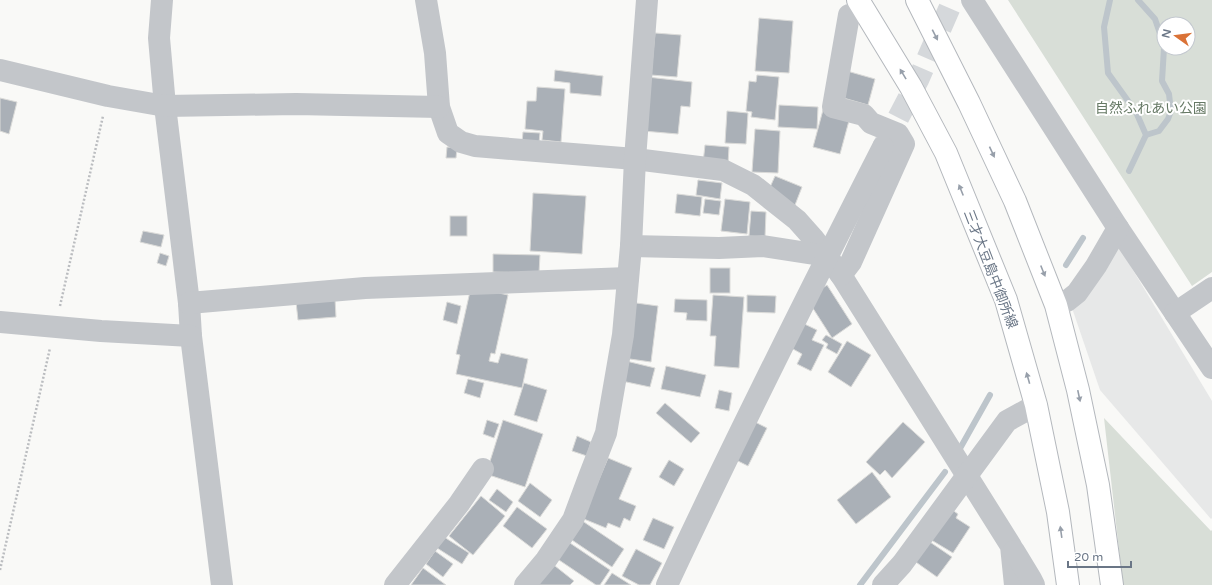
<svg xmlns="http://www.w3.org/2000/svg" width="1212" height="585" font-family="'Varela Round','Noto Sans JP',sans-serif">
  <rect width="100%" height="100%" fill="#f9f9f7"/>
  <!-- built -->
  <polygon fill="#e7e8e8" points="1119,247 1212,401 1212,518 1211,519 1100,390 1072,308"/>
  <!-- green -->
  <g fill="#d8ded7" fill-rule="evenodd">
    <path d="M1008,0H1212V272L1192,286ZM1164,24H1188V48H1164Z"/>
    <polygon points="1104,418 1211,531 1212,530 1212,585 1123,585"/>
  </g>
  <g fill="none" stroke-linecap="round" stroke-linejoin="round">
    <!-- stream -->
    <g stroke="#bdc5cb" stroke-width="6">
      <polyline points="1110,0 1104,27 1108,73 1136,112 1146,135 1129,171"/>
      <polyline points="1138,0 1155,19 1164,45"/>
      <polyline points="1146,135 1159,131 1168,119 1171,111 1169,94 1162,81 1164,48"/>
      <polyline points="1066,265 1083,238"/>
      <polyline points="958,452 990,395"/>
      <polyline points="860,585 945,472"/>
    </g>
  </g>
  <!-- building -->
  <g fill="#aab0b7" stroke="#dbdbd9">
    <polygon points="759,18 793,21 789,73 755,71"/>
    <polygon points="655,33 681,35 677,77 651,75"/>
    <polygon points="555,70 603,76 601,96 570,93 570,83 554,81"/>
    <polygon points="847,71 875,79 868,105 840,97"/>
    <polygon points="757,75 779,77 775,120 751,117 752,112 746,111 749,81 756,82"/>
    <polygon points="647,77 692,82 690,107 681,106 678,134 643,131"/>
    <polygon points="537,87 565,89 561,142 542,140 543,131 525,129 527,101 536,101"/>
    <polygon points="0,98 17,102 9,134 0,131"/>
    <polygon points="779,105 818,107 817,129 778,127"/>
    <polygon points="823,110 850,117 840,154 813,147"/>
    <polygon points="727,111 748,113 746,144 725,143"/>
    <polygon points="755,129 780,131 778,173 752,172"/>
    <polygon points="523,132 540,133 539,143 522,142"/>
    <polygon points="705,145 729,147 728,164 703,163"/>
    <polygon points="447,147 457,148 456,158 446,158"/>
    <polygon points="775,176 802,187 795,205 767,194"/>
    <polygon points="698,180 722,183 720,199 696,195"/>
    <polygon points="533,193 586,196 582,254 530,251"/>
    <polygon points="677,194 702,197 700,216 675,213"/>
    <polygon points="705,199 721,201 719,215 703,213"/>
    <polygon points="725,199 750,202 747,234 721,231"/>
    <polygon points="751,211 766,212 765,237 749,236"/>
    <rect x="450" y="216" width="17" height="20"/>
    <polygon points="143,231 164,235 161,247 140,242"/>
    <polygon points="160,253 169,256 166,266 157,263"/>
    <polygon points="493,254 540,255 539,273 493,272"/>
    <rect x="710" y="268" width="20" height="25"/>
    <polygon points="827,285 852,324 832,338 807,299"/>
    <polygon points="471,287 508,295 495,354 491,353 489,361 498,363 501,353 528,359 522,388 456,374 460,355 456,354"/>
    <polygon points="713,295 744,297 739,368 714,366 716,336 710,336"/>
    <polygon points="747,295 776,296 775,313 747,312"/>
    <polygon points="335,299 336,317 298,320 296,302"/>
    <polygon points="675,299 707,300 707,321 686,320 687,313 674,312"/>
    <polygon points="447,302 461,306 457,324 443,320"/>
    <polygon points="629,302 658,306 651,362 623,358"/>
    <polygon points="796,320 817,330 812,340 824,345 811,371 797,364 802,354 784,344"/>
    <polygon points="826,335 842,344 837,354 826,348 828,344 822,340"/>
    <polygon points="847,341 871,355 851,387 828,372"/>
    <polygon points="622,360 655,368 650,387 617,380"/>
    <polygon points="666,366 706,375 700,397 661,389"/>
    <polygon points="468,379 484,383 480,398 464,393"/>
    <polygon points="524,383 547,390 537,422 514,415"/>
    <polygon points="719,390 732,393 729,411 715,408"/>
    <polygon points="665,403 700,433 691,443 656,413"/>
    <polygon points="487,420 499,424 494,438 483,434"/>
    <polygon points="503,420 543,434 525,487 486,474"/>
    <polygon points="751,420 767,428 748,466 732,458"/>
    <polygon points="903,422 925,442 892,478 885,470 880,475 866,462"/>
    <polygon points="577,436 591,442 587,456 572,451"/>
    <polygon points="608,458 632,468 619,499 636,506 630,521 624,518 620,528 608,523 606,528 579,517 597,484"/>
    <polygon points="669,460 684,469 674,486 659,477"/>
    <polygon points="872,472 891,497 856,524 837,500"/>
    <polygon points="530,483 552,500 540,517 518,501"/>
    <polygon points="497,489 513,502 506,512 489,500"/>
    <polygon points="481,496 505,516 473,555 449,536"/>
    <polygon points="517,507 547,529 532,548 503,526"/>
    <polygon points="948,507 958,514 956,518 970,527 953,553 928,538"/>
    <polygon points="578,518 624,549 612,567 566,536"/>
    <polygon points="653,518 674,527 664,549 643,540"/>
    <polygon points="441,535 469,553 462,564 434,546"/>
    <polygon points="927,540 952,557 937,577 913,560"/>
    <polygon points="567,541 610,570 600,585 596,585 556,558"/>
    <polygon points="636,549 662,563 650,585 639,585 622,576"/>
    <polygon points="435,551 453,564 443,577 426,564"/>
    <polygon points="550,562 574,581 570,585 532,585"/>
    <polygon points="423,568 446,585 411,585"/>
    <polygon points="612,573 631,585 604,585"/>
  </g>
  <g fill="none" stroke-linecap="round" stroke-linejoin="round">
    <!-- minor-tunnel -->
    <polyline stroke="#d5d8db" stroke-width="22" stroke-dasharray="22 11" stroke-linecap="butt" points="883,147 918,80 953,0"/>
    <!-- major casing -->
    <g stroke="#b4b8bd" stroke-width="24">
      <g id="major">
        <polyline points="858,0 911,87 946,153 1006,300 1036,405 1058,512 1068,585"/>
        <polyline points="917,0 969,103 1015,201 1056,305 1078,390 1098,485 1112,585"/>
      </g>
    </g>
    <!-- path -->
    <g stroke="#bbbdc0" stroke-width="2.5" stroke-dasharray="2 2" stroke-linecap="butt">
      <polyline points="60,306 103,116"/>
      <polyline points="0,570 50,348"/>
    </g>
    <!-- minor -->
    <g stroke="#c3c6ca" stroke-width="22">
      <polyline points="162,0 159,38 165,106 189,303 191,336 222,585"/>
      <polyline points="426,0 435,53 439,107 448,133 461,142 475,146 635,159 723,170 753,185 797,220 813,238 841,275 1011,546 1015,585"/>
      <polyline points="972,0 1118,228 1212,368"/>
      <polyline points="0,70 108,96 165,106 296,104 439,107"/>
      <polyline points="631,246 719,248 763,246 827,256"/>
      <polyline points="841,275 851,262 904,144 898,134 871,123 864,115 833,107 849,15"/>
      <polyline points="189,303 365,288 628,278"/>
      <polyline points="1056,305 1067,301 1077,293 1096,266 1118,228"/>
      <polyline points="1175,313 1212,288"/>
      <polyline points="0,322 101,331 191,336"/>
      <polyline points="1014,551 1031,579 1034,585"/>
      <polyline points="395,585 459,504 483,469"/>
      <polyline points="525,585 546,560 573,520 589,477 606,433 623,335 631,246 635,159 647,0"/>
      <path d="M667,585C736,437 809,292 883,147"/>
      <polyline points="883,585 902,564 1007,421 1036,405"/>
    </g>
    <!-- major -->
    <use href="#major" stroke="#fff" stroke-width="22"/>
  </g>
  <!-- one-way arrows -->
  <defs><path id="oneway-solid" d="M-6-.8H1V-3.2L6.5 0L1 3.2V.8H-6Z"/></defs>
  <g fill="#979faa">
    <use href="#oneway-solid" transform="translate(935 35) rotate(63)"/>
    <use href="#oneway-solid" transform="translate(903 74) rotate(-121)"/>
    <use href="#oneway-solid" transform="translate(992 152) rotate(65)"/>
    <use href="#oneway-solid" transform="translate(961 190) rotate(-112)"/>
    <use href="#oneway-solid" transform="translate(1043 271) rotate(68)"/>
    <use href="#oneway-solid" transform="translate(1028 378) rotate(-106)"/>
    <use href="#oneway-solid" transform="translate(1079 396) rotate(78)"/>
    <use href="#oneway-solid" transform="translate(1061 532) rotate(-98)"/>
  </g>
  <g text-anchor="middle" stroke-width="4" stroke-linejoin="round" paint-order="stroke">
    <!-- park labels -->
    <g font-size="14" fill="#667965" stroke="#fff">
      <text x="1151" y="113">自然ふれあい公園</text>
    </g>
    <!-- street labels -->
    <g font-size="14" fill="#6a7686" stroke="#fff">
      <text transform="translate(991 269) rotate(69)" y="5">三才大豆島中御所線</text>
    </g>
  </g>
  <!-- north arrow -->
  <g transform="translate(1176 36) rotate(284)"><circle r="19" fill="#ffffff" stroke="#c3c8cf"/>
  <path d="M0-3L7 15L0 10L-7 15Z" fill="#da7237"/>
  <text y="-6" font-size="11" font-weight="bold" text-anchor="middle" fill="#6a7686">N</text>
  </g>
  <!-- scale -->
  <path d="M1068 561v6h63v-6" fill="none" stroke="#6a7686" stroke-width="2"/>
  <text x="1074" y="561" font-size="12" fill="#6a7686" stroke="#ffffff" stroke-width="3" paint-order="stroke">20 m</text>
</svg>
